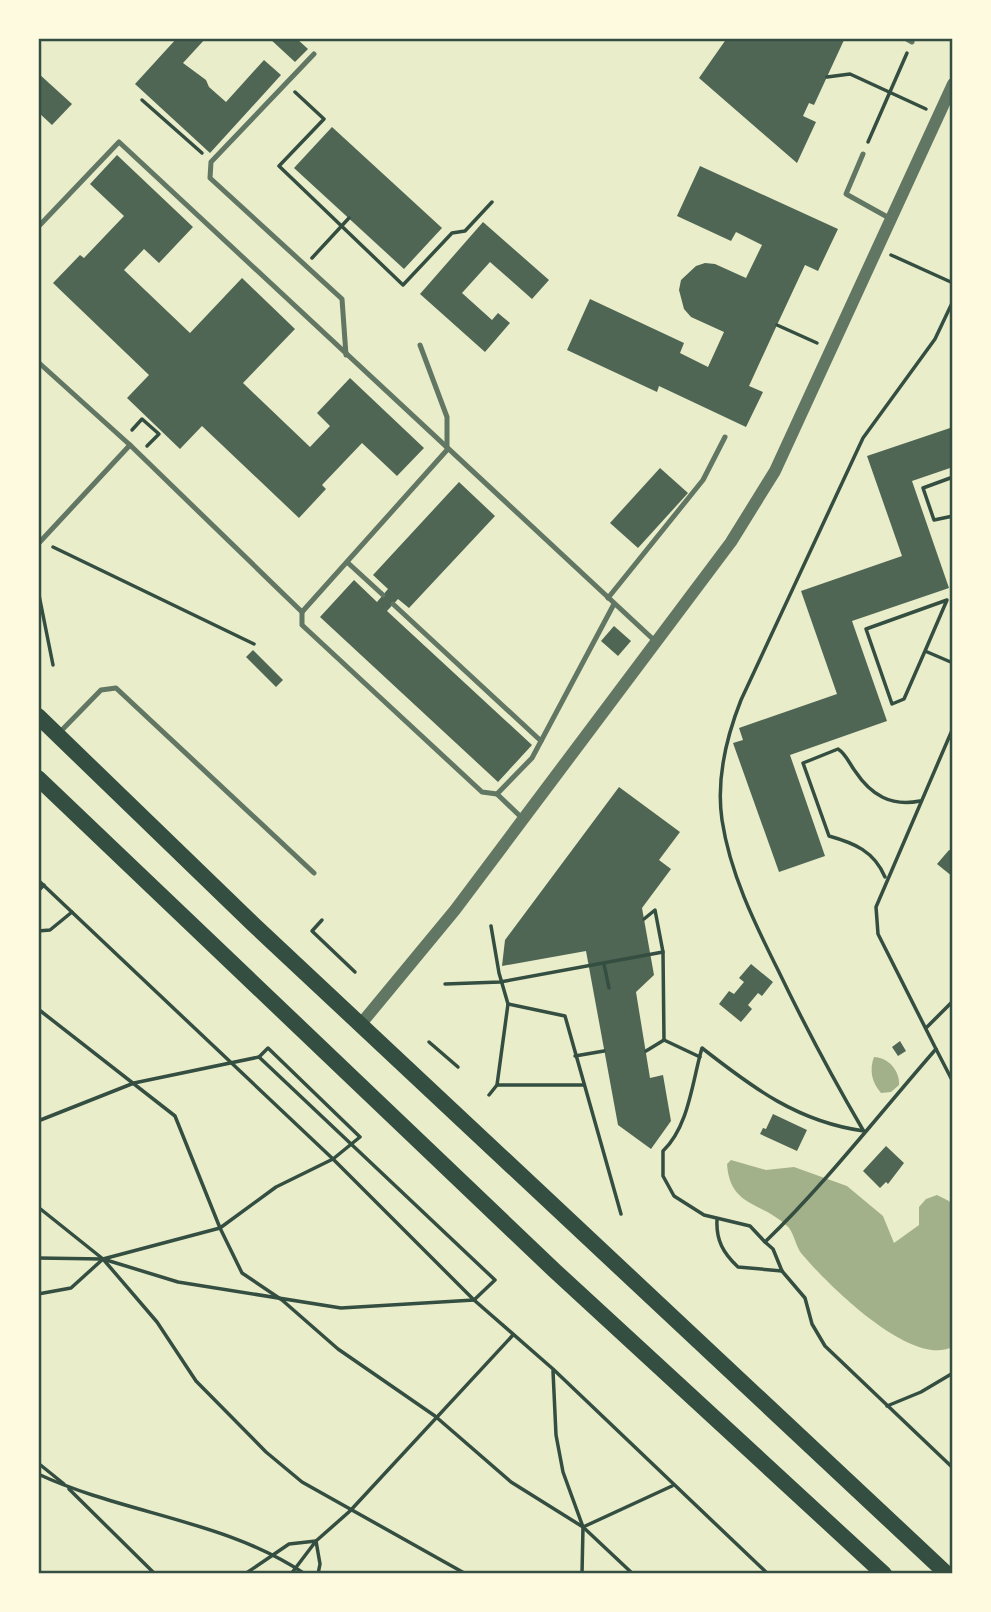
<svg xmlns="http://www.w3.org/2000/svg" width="991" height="1612" font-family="Roboto,sans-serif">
  <rect width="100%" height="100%" fill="#e9edc9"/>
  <!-- water -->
  <g fill="#a3b18a">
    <path d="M874,1057C888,1057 900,1071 899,1085L891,1092L881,1093C872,1083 869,1070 874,1057Z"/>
    <path d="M731,1160L766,1170L794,1167L847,1186L883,1216L894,1243L919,1225V1207L926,1199L937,1195L949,1201L953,1207L952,1347C911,1368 826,1283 801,1253C795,1245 794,1231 786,1225C760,1201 730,1207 727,1164Z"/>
  </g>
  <!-- building -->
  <g fill="#4f6655">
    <polygon points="177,38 206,38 183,63 206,80 209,87 226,102 264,60 281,75 210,153 135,84"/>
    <polygon points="269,38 296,38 308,49 295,62"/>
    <polygon points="727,38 844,40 814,105 809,103 803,116 816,122 797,163 699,78"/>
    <polygon points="38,73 72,104 52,125 38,112"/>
    <polygon points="332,127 442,228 404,269 294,168"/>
    <polygon points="117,155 193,227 159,263 144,249 124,270 190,333 242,278 295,329 243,383 310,447 330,426 317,413 350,378 424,448 397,476 362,443 322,485 326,489 299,518 202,426 180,449 127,398 149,375 53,283 80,255 84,258 124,216 90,184"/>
    <polygon points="700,166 838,229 818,271 805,265 777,325 749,386 763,392 746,427 659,386 657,392 567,350 590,299 684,343 680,353 708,367 724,332 691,317 684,309 679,290 681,280 696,266 705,263 715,264 746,278 762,245 736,232 731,241 677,216"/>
    <polygon points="483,222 549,280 532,299 490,262 462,293 492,320 498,313 510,323 485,352 420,294"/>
    <polygon points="953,427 953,467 912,481 949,588 852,621 887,721 790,755 825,856 779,872 733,743 743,740 739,728 837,694 801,591 902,556 867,456"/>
    <polygon points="660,468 688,493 638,548 610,523"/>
    <polygon points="459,482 495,516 409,608 398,599 387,611 532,745 498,782 320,617 354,580 377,602 388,589 373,575"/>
    <polygon points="614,626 631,641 618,656 601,641"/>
    <polygon points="253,650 283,680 276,687 246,657"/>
    <polygon points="619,787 680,832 659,860 671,869 642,908 654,975 636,992 650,1078 663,1075 671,1121 651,1149 618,1125 586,951 502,966 505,940"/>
    <polygon points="949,850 953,852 953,877 937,864"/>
    <polygon points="751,964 773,982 762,996 758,993 748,1005 752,1009 741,1022 719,1004 729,991 734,994 744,982 739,978"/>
    <polygon points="900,1041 906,1051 898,1056 892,1047"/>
    <polygon points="773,1114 807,1130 797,1151 760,1134 763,1128 766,1129"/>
    <polygon points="886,1146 904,1163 888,1184 886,1182 880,1188 863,1171"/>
  </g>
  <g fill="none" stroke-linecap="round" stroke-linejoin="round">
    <!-- path -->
    <g stroke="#344e41" stroke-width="3.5">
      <polyline points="827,77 850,74 926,109"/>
      <polyline points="295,92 324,119 279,166 403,285 452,233 465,231 492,202"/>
      <polyline points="142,100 202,153"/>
      <polyline points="868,142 907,53"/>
      <polyline points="891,255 953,283"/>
      <polyline points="312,258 349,218"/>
      <polyline points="777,325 817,343"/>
      <polyline points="132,430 142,419 159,434 147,446"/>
      <polyline points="953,477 923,488 934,520 953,516"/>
      <polyline points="53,547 254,644"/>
      <polyline points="38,590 53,665"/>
      <polyline points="925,651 904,699 892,704 866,629 947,600 925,651 953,663"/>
      <path d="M885,877C874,851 854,843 829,836L803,763L838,749C846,754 849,763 855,771C871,795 891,807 920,801"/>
      <polyline points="38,880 333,1159 474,1300 553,1369 768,1574"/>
      <polyline points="38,891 44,885"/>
      <polyline points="644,919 655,910 663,952"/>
      <polyline points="322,920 312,931 355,972"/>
      <polyline points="491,926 499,973 508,1004 497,1085"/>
      <polyline points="38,931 50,930 72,912"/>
      <polyline points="604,964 609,988"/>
      <polyline points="445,984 500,982 663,952 664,1040"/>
      <polyline points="508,1004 565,1016 621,1214"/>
      <polyline points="38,1009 175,1116 220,1228 242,1273 282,1300 338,1349 435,1416 511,1482 583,1527 633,1574"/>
      <polyline points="927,1027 953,1001"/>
      <polyline points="429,1042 458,1067"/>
      <polyline points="936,1049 953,1082"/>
      <polyline points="646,1051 664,1040 700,1057"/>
      <polyline points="575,1056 604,1051"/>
      <polyline points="489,1095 497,1085 583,1085"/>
      <polyline points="38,1121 134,1083 259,1057 268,1048 360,1137 333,1159 276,1187 220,1228 103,1259 71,1288 38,1294"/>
      <path d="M863,1130C832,1077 804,1024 778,970C754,922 730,873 722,820C716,779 726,738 741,700L863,438L935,339L953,301"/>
      <path d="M864,1131C798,1122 753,1088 702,1048C692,1082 689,1126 663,1151V1176L674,1196L704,1215L750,1226L765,1242C826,1183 880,1113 936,1049L878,934L876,907L953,728"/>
      <polyline points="38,1207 103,1259 157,1322 196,1381 266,1452 302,1482 466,1574"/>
      <path d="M717,1220C716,1240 723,1253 738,1267L782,1271"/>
      <polyline points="765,1242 773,1249 782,1271 805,1298 812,1324 825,1346 953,1468"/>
      <polyline points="38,1258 103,1259 178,1282 341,1308 474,1300 495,1280 259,1057"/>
      <polyline points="553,1371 556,1435 563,1472 583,1527 582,1574"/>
      <polyline points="887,1406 921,1392 953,1373"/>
      <polyline points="38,1463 64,1484"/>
      <path d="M38,1474C124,1514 225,1520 305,1574"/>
      <polyline points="69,1489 155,1574"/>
      <polyline points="583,1527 672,1486"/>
      <polyline points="245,1574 289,1544 316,1541 320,1564 318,1574"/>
      <polyline points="291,1574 316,1541 350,1511 513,1335"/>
    </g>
    <!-- service -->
    <g stroke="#617663" stroke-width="5">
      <polyline points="905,38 912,42"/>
      <polyline points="314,54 211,162 210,178 342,299 346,355"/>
      <polyline points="863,154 846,194 891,219"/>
      <polyline points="38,227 119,142 655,641"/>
      <polyline points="38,362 130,445 302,612 302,625 482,792 497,794 532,758 614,604"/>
      <polyline points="38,544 130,445"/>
      <polyline points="347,562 383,595"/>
      <polyline points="608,598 703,480 725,437"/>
      <polyline points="393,604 541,741"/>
      <polyline points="302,612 447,450 447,417 420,345"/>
      <polyline points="60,732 101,690 116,688 314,873"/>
      <polyline points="497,794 523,819"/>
    </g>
    <!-- tertiary -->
    <polyline stroke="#617663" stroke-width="12" points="360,1025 455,910 731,542 775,471 953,84"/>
    <!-- primary -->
    <g stroke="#344e41" stroke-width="16">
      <polyline points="38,716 253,924 947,1574"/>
      <polyline points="38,778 555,1271 884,1574"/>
    </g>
  </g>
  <!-- border -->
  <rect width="991" height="1612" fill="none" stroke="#fefae0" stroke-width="80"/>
  <rect x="40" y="40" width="911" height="1532" fill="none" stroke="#344e41" stroke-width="2.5"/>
</svg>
